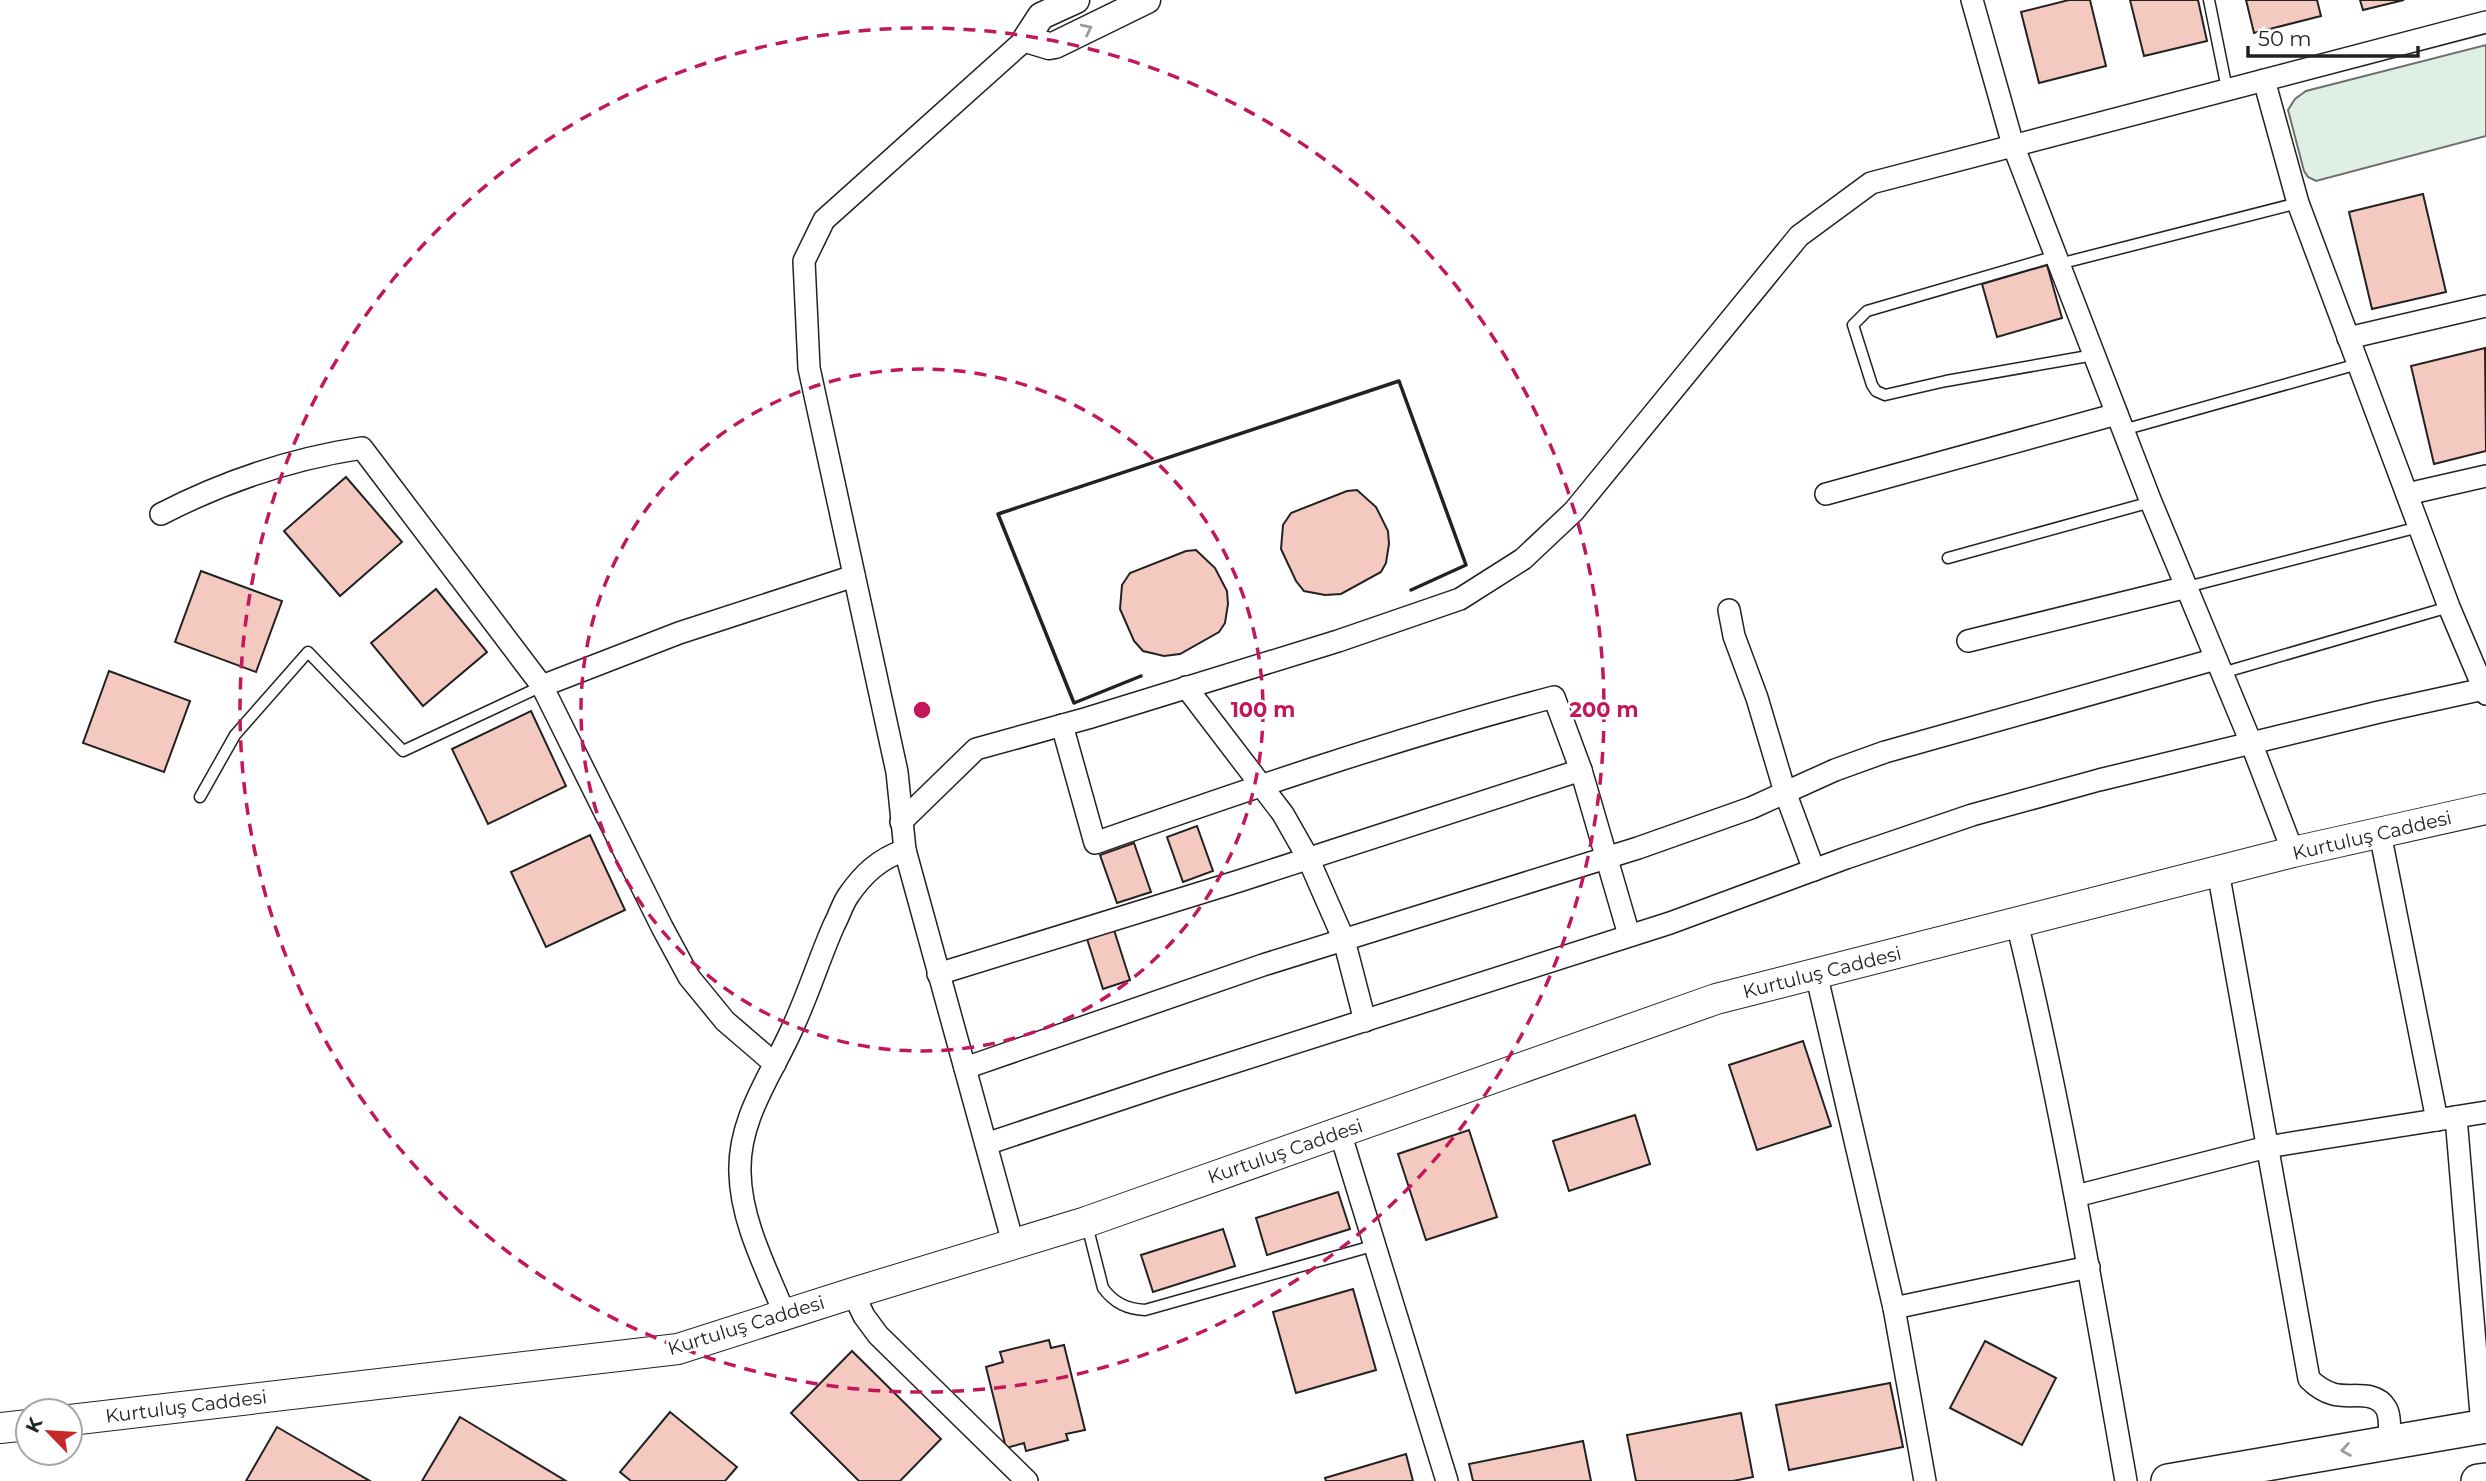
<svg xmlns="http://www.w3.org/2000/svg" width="2486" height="1481" font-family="Montserrat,sans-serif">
  <rect width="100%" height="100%" fill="#fff"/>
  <!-- green -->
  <polygon fill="#e0efe3" stroke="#6f6f6f" stroke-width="2" points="2486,45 2486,136 2316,181 2308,177 2304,171 2288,110 2295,99 2306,91"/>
  <!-- building -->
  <g fill="#f3c9c0" stroke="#222" stroke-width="2">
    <polygon points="2069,0 2090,0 2106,66 2039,83 2021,12"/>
    <polygon points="2130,0 2198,0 2207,41 2144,56"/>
    <polygon points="2246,0 2317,0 2321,16 2254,33"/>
    <polygon points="2360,0 2404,0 2363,10"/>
    <polygon points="2423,194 2446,292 2372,309 2349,212"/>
    <polygon points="2047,265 2062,318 1997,337 1982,284"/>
    <polygon points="2485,348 2486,451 2434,464 2411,366"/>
    <polygon points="346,477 402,542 340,596 284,531"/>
    <polygon points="1357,490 1376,507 1388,531 1389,544 1386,563 1381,572 1341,594 1325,595 1304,591 1296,581 1281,549 1283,525 1291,513 1347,491"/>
    <polygon points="1196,550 1215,568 1227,591 1228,604 1225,623 1219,632 1180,654 1164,656 1143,651 1134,641 1120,609 1122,585 1130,573 1186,551"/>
    <polygon points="201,571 282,601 256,672 175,642"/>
    <polygon points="436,589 487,652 423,706 371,643"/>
    <polygon points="109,671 190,701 164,772 83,743"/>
    <polygon points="531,711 566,786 488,824 452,749"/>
    <polygon points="1197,826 1213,871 1183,882 1167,837"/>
    <polygon points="590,835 625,910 546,947 511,872"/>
    <polygon points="1134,843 1151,892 1117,903 1100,855"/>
    <polygon points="1114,930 1130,980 1103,989 1087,939"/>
    <polygon points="1803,1041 1831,1126 1757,1150 1729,1065"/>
    <polygon points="1635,1115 1650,1164 1569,1191 1553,1141"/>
    <polygon points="1469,1130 1497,1217 1426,1240 1398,1154"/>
    <polygon points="1338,1192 1350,1229 1267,1255 1256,1218"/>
    <polygon points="1223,1229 1235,1266 1153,1292 1141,1255"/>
    <polygon points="1353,1289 1376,1370 1296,1393 1273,1312"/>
    <polygon points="1049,1340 1051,1348 1064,1345 1085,1430 1066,1434 1068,1440 1026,1451 1024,1443 1006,1448 986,1367 1003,1362 1000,1352"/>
    <polygon points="1985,1341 2056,1378 2022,1445 1950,1408"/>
    <polygon points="852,1351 941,1439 900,1481 859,1481 791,1413"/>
    <polygon points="1890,1383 1903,1447 1789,1470 1776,1405"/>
    <polygon points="670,1412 737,1467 725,1481 631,1481 620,1472"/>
    <polygon points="1741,1413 1753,1477 1733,1481 1636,1481 1627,1435"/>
    <polygon points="460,1417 566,1481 422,1481"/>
    <polygon points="277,1427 370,1481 246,1481"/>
    <polygon points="1583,1441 1591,1481 1473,1481 1469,1464"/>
    <polygon points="1406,1454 1413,1481 1326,1481 1325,1478"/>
  </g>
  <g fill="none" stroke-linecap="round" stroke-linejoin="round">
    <!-- service casing -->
    <g stroke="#222" stroke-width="13">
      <g id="service">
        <polyline points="2209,0 2227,89"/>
        <polyline points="2056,256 1867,311 1853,325 1872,385 1876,391 1885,395 1946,381 2094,355"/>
        <polyline points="2059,264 2298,203"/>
        <polyline points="2123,430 2358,364"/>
        <polyline points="1948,558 2151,502"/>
        <polyline points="2187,587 2419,527"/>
        <polyline points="2222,673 2449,607"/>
        <polyline points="200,797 235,735 308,652 403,751 542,686"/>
        <path d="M1087,1225L1103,1288C1114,1303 1127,1309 1145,1310L1376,1245"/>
      </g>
    </g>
    <!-- minor casing -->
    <g stroke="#222" stroke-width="24">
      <g id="minor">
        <polyline points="1972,0 2013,145 2151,502 2252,745 2293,852"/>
        <polyline points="2264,80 2298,203 2449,607 2486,694"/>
        <polyline points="2348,338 2486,306"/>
        <polyline points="1826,494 2117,414"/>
        <polyline points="2407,494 2486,476"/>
        <path d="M161,514C225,481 290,459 362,448L542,686L662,927L689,977L725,1021L775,1064"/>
        <polyline points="1729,610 1734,636 1757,698 1785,792 1814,870"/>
        <polyline points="1968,641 2187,587"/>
        <polyline points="542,686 679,633 854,576"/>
        <polyline points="1186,687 1283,814 1308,858 1344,940 1365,1021"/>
        <path d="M1062,725L1095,843C1246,790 1398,738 1554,697L1581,770L1629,935"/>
        <polyline points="901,822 976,749 1088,718 1338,641 1460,599 1523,559 1574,511 1799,236 1871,183 2486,22"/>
        <polyline points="2380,833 2437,1120"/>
        <path d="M2218,871L2309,1379C2316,1386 2323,1391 2333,1394C2350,1399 2375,1389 2386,1408C2391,1416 2389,1432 2390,1442"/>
        <path d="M2017,923C2062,1107 2093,1294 2126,1481"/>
        <polyline points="1816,973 1894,1308 1925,1481"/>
        <polyline points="938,974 1239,881 1581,770"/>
        <polyline points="965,1068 1263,965 1638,848 1751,808 1835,770 1885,752 2216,659"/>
        <polyline points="2456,1117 2482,1426"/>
        <polyline points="1340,1132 1447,1481"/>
        <polyline points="986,1144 1166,1084 1670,923 1846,858 1972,815 2099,780 2379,712 2484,689"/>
        <polyline points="2076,1196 2267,1147 2486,1112"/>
        <polyline points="1013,1243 905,850 897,772 809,368 804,261 824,220 1026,39"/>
        <polyline points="853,1293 864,1316 878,1335 1027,1481"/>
        <polyline points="1894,1308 2089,1267"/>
        <path d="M785,1315C767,1270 741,1222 740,1173C738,1119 771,1076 792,1029C808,995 819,959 834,925C839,916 842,905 848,896C863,874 879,859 905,850"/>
      </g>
    </g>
    <!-- tertiary casing -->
    <g stroke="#222" stroke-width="29">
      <polyline id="tertiary" points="1076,0 1041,16 1026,39 1049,46 1055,45 1147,0"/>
    </g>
    <!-- secondary casing -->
    <g stroke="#222" stroke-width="32">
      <g id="secondary">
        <polyline points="70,1420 678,1349 853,1293 1086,1222 1716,999 2293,852 2486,809"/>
        <polyline points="0,1428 28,1425"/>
      </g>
    </g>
    <!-- trunk casing -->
    <g stroke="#222" stroke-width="36">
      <g id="trunk">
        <polyline points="2168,1481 2486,1426"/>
        <polyline points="2478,1481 2486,1480"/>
      </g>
    </g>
    <!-- service -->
    <use href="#service" stroke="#fff" stroke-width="10"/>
    <!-- minor -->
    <use href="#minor" stroke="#fff" stroke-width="21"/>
    <!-- tertiary -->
    <use href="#tertiary" stroke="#fff" stroke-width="26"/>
    <!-- secondary -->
    <use href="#secondary" stroke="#fff" stroke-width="30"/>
    <!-- trunk -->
    <use href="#trunk" stroke="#fff" stroke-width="33"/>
    <!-- wall -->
    <polyline stroke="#222" stroke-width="3.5" points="1141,676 1074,703 998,514 1399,381 1466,565 1411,590"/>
  </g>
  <!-- one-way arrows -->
  <defs><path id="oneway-chevron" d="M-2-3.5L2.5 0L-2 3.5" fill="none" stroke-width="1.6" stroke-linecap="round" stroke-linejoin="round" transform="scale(1.75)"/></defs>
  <g stroke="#9c9c9c">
    <use href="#oneway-chevron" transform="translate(1087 29) rotate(-26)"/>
    <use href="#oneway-chevron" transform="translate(2346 1450) rotate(170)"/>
  </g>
  <!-- distance rings -->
  <g fill="none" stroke="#c2185b" stroke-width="3.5" stroke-dasharray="12 9">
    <circle cx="922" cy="710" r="341"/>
    <circle cx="922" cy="710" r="682"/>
  </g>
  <g text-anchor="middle" stroke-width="5" stroke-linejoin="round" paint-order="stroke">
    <!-- street labels -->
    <g font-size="19" fill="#222" stroke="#fff">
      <text transform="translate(2372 835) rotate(-13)" y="7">Kurtuluş Caddesi</text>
      <text transform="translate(1822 972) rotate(-14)" y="7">Kurtuluş Caddesi</text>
      <text transform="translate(1285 1151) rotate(-19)" y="7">Kurtuluş Caddesi</text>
      <text transform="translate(746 1325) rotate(-17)" y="7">Kurtuluş Caddesi</text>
      <text transform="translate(186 1406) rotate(-7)" y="7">Kurtuluş Caddesi</text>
    </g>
  </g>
  <circle cx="922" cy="710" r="10" fill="#c2185b" stroke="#fff" stroke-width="3.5"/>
  <g font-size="21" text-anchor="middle" font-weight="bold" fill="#c2185b" stroke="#fff" stroke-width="5" stroke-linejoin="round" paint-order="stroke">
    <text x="1263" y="717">100 m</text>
    <text x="1604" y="717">200 m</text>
  </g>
  <!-- north arrow -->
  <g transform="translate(49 1432) rotate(295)"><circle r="33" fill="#ffffff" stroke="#a7a7a7" stroke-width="2"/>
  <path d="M0-5L12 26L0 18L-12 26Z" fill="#c62828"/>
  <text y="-10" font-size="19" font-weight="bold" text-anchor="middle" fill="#222222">K</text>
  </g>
  <!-- scale -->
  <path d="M2248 46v10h170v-10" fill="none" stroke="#222222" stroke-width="3.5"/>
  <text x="2258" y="46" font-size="21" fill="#222222" stroke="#ffffff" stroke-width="5" paint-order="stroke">50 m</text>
</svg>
